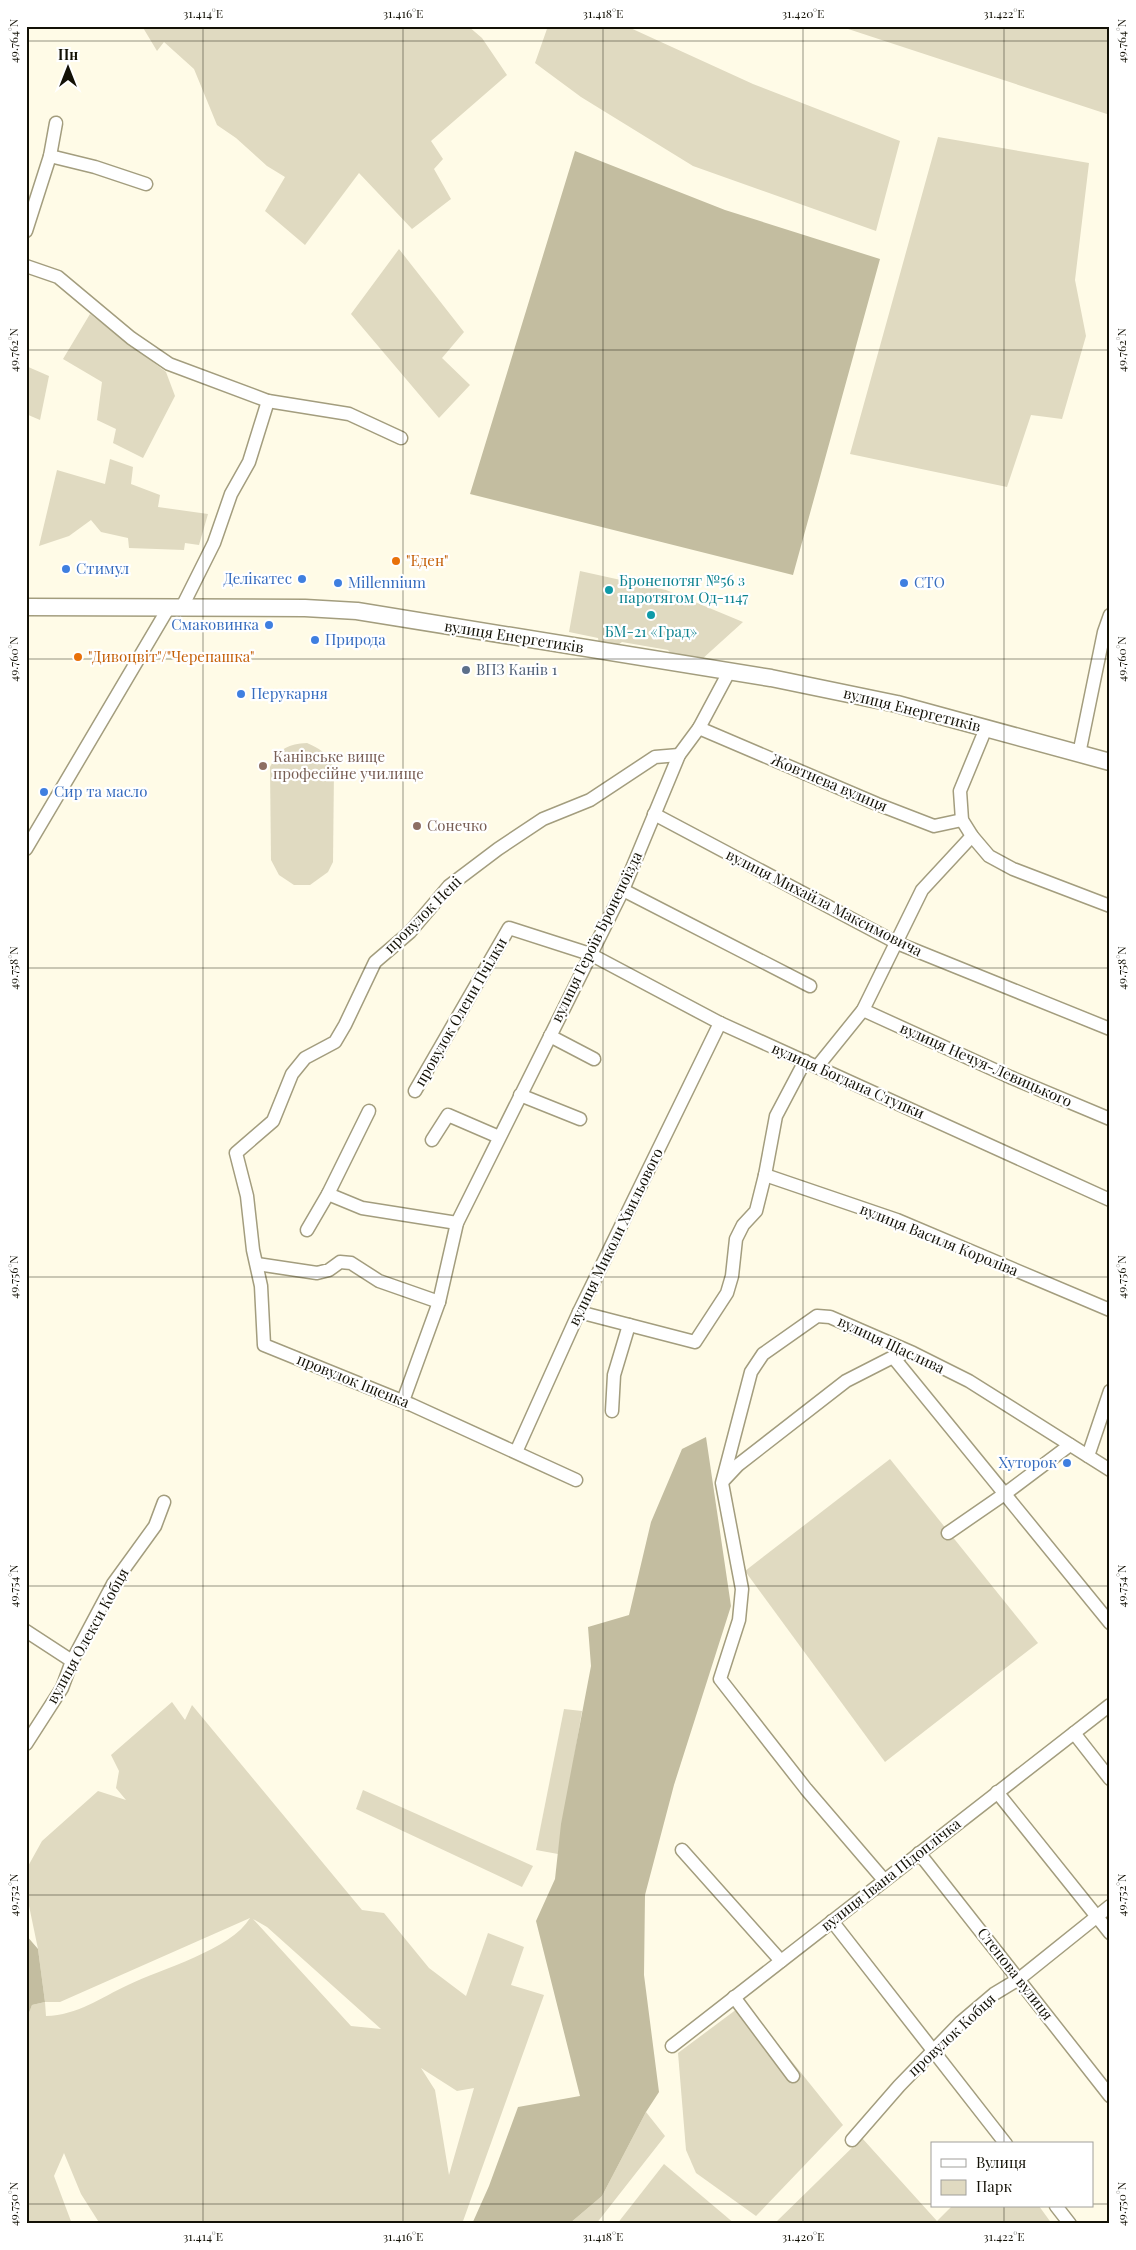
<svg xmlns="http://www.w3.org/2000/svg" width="1136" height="2250" font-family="'Playfair Display',serif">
  <rect width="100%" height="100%" fill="#fffbe7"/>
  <!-- green -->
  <g fill="#e0dac1" fill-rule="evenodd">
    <polygon points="142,26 468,26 482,38 507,75 431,141 443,159 434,169 451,199 412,229 359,173 305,245 265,211 285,177 267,166 236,138 217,125 194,69 164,42 157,51"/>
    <polygon points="548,26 626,26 753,84 900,141 876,231 693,166 581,97 535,63"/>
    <polygon points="839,26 1110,26 1110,115"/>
    <polygon points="938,137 1089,163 1075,280 1086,336 1062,419 1031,415 1007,487 850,454"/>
    <polygon points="399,249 464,332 442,358 470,385 439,418 351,314"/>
    <polygon points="90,314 166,372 175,396 143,458 113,443 116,429 97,420 102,382 63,359"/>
    <polygon points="26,366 49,376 40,420 26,414"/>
    <polygon points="110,459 133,467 131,484 160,495 158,507 208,514 199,545 185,543 184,550 129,548 128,538 101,532 91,520 69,536 39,546 57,470 105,484"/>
    <polygon points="580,571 666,590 743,622 701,660 672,655 668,650 622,642 615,647 599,644 598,638 569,632"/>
    <path d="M307,743C321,749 328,754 334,769L333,862L328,872L310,885H294L279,875L271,860L270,767C279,749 287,744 307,743Z"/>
    <polygon points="890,1459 1038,1643 885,1762 745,1571"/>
    <path d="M172,1702L185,1720L192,1705L362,1910L384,1913L429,1968L466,1996L488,1933L524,1947L511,1985L544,1995L462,2224H100L81,2194L64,2153L54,2176L72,2224H26V2021L32,2005L45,2002L38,1949L28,1901L27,1868L42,1841L98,1791L126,1800L116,1788L119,1771L111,1755ZM250,1918C231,1950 161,1969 128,1985C100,1998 78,2015 46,2016L45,2002H60ZM253,1919L267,1927L381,2029L351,2026ZM421,2068L457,2091L474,2088L449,2175L435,2090Z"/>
    <polygon points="564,1709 582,1711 558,1854 536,1850"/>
    <polygon points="363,1790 533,1866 522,1887 356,1809"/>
    <polygon points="745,2003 843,2125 756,2216 696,2173 686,2150 678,2053"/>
    <polygon points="646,2112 665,2136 596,2224 569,2224 602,2196"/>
    <polygon points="862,2138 937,2221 952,2206 1039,2206 1052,2224 774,2224"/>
    <polygon points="664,2164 735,2224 617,2224"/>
  </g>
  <!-- forest -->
  <g fill="#c3bda0">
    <polygon points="575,151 725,210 880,259 793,575 470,494"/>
    <polygon points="706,1437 731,1606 674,1785 645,1895 644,1975 659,2092 646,2112 602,2196 569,2224 472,2224 489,2186 518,2107 580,2096 536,1921 555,1879 561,1824 591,1666 588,1627 629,1615 651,1522 682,1449"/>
    <polygon points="26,1935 38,1949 45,2002 32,2005 26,2021"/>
  </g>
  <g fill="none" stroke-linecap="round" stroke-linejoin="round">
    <!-- minor casing -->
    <g stroke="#a39d7e" stroke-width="15">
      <g id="minor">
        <polyline points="50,156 95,167 146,184"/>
        <polyline points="26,231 50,156 56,123"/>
        <polyline points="26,266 58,277 131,338 169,364 268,401 349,414 401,438"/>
        <polyline points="182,607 214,543 231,494 249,462 268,401"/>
        <polyline points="699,728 877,804 934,826 962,820"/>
        <polyline points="986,728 960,791 962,820 972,836 989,856 1013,869 1110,906"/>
        <polyline points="1079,754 1104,632 1110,615"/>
        <polyline points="654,814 897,943 1110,1029"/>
        <polyline points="26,849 169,607"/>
        <polyline points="623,890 810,986"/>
        <polyline points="863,1010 1010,1077 1110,1119"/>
        <polyline points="550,1036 594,1059"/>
        <polyline points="817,1067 863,1010 922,890 972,836"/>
        <polyline points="415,1091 509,928 590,954 720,1023 1110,1200"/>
        <polyline points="520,1095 580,1119"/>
        <polyline points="432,1140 448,1115 499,1137"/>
        <polyline points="765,1175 897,1220 1110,1310"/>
        <polyline points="328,1194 362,1208 457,1223"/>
        <polyline points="307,1230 328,1194 369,1111"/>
        <polyline points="257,1264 317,1273 329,1270 340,1262 351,1263 379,1281 439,1302"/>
        <polyline points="579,1312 695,1342 727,1293 732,1276 736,1239 743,1225 756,1211 765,1175 776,1116 805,1061"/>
        <polyline points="893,1357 1110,1623"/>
        <polyline points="403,1401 439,1302 457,1223 623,890 679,755 699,728 730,670"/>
        <polyline points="612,1411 614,1375 629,1325"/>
        <polyline points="516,1452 579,1312 720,1023"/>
        <polyline points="1088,1456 1110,1391"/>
        <polyline points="576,1480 412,1405 264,1345 261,1286 253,1250 247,1196 236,1153 273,1121 292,1074 305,1058 335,1042 345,1025 375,962 410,932 449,886 498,849 543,819 590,800 655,757 679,755"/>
        <polyline points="723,1481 738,1465 846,1381 893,1357 901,1355"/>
        <polyline points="948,1533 1006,1493 1070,1445"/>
        <polyline points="26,1631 72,1661"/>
        <polyline points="1074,1733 1110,1779"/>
        <polyline points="26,1744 62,1688 72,1661 113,1584 155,1526 164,1502"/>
        <polyline points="997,1792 1110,1933"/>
        <polyline points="682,1850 781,1961"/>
        <polyline points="919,1853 1110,2096"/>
        <polyline points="884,1880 806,1789 720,1679 739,1620 742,1589 722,1483 751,1372 763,1354 817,1316 830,1317 913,1353 969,1381 1110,1470"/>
        <polyline points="832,1921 1006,2144"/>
        <polyline points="734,1997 793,2076"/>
        <polyline points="672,2046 1110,1705"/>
        <polyline points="852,2140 899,2086 961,2022 994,1994 1019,1979 1110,1906"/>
        <polyline points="1056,2206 1070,2224"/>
      </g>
    </g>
    <!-- major casing -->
    <g stroke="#a39d7e" stroke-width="19">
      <polyline id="major" points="26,607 305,608 357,611 771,678 897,704 1110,762"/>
    </g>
    <!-- minor -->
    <use href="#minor" stroke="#fff" stroke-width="12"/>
    <!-- major -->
    <use href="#major" stroke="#fff" stroke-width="16"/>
  </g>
  <!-- ticks -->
  <path fill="none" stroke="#131106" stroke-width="1" stroke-opacity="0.45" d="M203,26V2224M403,26V2224M603,26V2224M803,26V2224M1004,26V2144M26,41H1110M26,350H1110M26,659H1110M26,968H1110M26,1277H1110M26,1586H1110M26,1895H1110M26,2204H932M1092,2204H1110M1004,2206V2224"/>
  <!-- markers -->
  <g fill="#e8710a" stroke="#fff" stroke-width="2">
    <circle cx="396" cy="561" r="5"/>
    <circle cx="78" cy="657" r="5"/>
  </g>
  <g fill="#3f7fe0" stroke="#fff" stroke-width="2">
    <circle cx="66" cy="569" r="5"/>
    <circle cx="302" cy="579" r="5"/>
    <circle cx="338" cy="583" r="5"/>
    <circle cx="904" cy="583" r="5"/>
    <circle cx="269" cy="625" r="5"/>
    <circle cx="315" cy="640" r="5"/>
    <circle cx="241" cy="694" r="5"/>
    <circle cx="44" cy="792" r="5"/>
    <circle cx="1067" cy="1463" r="5"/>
  </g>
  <g fill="#0f9aa8" stroke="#fff" stroke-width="2">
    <circle cx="609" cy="590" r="5"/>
    <circle cx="651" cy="615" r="5"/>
  </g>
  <circle fill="#5c6f8a" stroke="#fff" stroke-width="2" cx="466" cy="670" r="5"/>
  <g fill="#8d6e63" stroke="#fff" stroke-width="2">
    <circle cx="263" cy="766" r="5"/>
    <circle cx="417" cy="826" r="5"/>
  </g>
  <g text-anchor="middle" stroke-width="4.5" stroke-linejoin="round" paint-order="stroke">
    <!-- food labels -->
    <g font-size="15" fill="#c56008" stroke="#fff" text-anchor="start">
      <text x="406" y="566">"Еден"</text>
      <text x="88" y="662">"Дивоцвіт"/"Черепашка"</text>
    </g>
    <!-- shop labels -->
    <g font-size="15" fill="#366cbe" stroke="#fff" text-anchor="start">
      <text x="76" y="574">Стимул</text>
      <text x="292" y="584" text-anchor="end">Делікатес</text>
      <text x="348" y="588">Millennium</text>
      <text x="914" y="588">СТО</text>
      <text x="259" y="630" text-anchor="end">Смаковинка</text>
      <text x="325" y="645">Природа</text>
      <text x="251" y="699">Перукарня</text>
      <text x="54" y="797">Сир та масло</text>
      <text x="1057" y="1468" text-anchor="end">Хуторок</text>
    </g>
    <!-- culture labels -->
    <g font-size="15" fill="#0d838f" stroke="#fff" text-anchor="start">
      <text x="619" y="586">Бронепотяг №56 з<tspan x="619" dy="17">паротягом Од-1147</tspan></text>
      <text x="651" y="637" text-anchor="middle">БМ-21 «Град»</text>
    </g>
    <!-- street labels -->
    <g font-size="15" fill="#131106" stroke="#fff">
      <text transform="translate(514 637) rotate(9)" y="5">вулиця Енергетиків</text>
      <text transform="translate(912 710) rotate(14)" y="5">вулиця Енергетиків</text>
      <text transform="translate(829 783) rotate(23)" y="5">Жовтнева вулиця</text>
      <text transform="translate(824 903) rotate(27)" y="5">вулиця Михайла Максимовича</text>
      <text transform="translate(423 915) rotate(-45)" y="5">провулок Нені</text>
      <text transform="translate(597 937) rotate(-64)" y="5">вулиця Героїв Бронепоїзда</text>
      <text transform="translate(461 1012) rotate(-60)" y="5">провулок Олени Пчілки</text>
      <text transform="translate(986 1065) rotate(24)" y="5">вулиця Нечуя-Левицького</text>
      <text transform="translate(848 1081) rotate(24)" y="5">вулиця Богдана Ступки</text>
      <text transform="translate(616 1237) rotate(-64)" y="5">вулиця Миколи Хвильового</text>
      <text transform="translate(939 1240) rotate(22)" y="5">вулиця Василя Короліва</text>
      <text transform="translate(891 1345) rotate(25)" y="5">вулиця Щаслива</text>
      <text transform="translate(353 1381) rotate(22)" y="5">провулок Іщенка</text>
      <text transform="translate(88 1636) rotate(-61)" y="5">вулиця Олекси Кобця</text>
      <text transform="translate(891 1875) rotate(-38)" y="5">вулиця Івана Підоплічка</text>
      <text transform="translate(1015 1974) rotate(52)" y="5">Степова вулиця</text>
      <text transform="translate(952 2035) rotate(-43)" y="5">провулок Кобця</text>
    </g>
    <!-- service labels -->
    <g font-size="15" fill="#4e5e75" stroke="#fff" text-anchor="start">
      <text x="476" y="675">ВПЗ Канів 1</text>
    </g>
    <!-- education labels -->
    <g font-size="15" fill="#785e54" stroke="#fff" text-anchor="start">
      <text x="273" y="762">Канівське вище<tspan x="273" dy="17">професійне училище</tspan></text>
      <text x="427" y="831">Сонечко</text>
    </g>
  </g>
  <!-- border -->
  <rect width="1136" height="2250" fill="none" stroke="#ffffff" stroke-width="55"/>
  <!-- legend -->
  <rect x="931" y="2142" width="162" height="65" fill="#ffffff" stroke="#a1a09b"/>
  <rect x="941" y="2159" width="25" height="8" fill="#ffffff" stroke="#a1a09b"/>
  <text x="976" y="2168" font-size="15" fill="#131106">Вулиця</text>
  <rect x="941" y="2180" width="25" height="15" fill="#e0dac1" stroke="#a1a09b"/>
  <text x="976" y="2192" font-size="15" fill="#131106">Парк</text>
  <!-- north arrow -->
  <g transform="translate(68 68)" stroke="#ffffff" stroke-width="4" paint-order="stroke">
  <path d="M0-4L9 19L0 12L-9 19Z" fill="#131106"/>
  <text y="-8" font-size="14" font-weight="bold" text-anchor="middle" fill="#131106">Пн</text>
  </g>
  <rect x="28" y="28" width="1080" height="2194" fill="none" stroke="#131106" stroke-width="2"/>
  <g font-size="12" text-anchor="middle" fill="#131106">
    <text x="203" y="18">31.414°E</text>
    <text x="403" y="18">31.416°E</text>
    <text x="603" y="18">31.418°E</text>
    <text x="803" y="18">31.420°E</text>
    <text x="1004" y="18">31.422°E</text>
    <text transform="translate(14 41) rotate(-90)" y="4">49.764°N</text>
    <text transform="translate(1122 41) rotate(-90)" y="4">49.764°N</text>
    <text transform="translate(14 350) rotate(-90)" y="4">49.762°N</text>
    <text transform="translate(1122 350) rotate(-90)" y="4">49.762°N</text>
    <text transform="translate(14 659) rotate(-90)" y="4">49.760°N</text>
    <text transform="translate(1122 659) rotate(-90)" y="4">49.760°N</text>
    <text transform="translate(14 968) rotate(-90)" y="4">49.758°N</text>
    <text transform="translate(1122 968) rotate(-90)" y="4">49.758°N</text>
    <text transform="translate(14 1277) rotate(-90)" y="4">49.756°N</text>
    <text transform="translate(1122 1277) rotate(-90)" y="4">49.756°N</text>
    <text transform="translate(14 1586) rotate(-90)" y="4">49.754°N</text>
    <text transform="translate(1122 1586) rotate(-90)" y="4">49.754°N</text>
    <text transform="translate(14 1895) rotate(-90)" y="4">49.752°N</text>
    <text transform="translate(1122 1895) rotate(-90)" y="4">49.752°N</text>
    <text transform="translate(14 2204) rotate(-90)" y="4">49.750°N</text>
    <text transform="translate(1122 2204) rotate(-90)" y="4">49.750°N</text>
    <text x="203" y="2241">31.414°E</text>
    <text x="403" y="2241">31.416°E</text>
    <text x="603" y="2241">31.418°E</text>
    <text x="803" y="2241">31.420°E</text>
    <text x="1004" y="2241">31.422°E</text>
  </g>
</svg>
